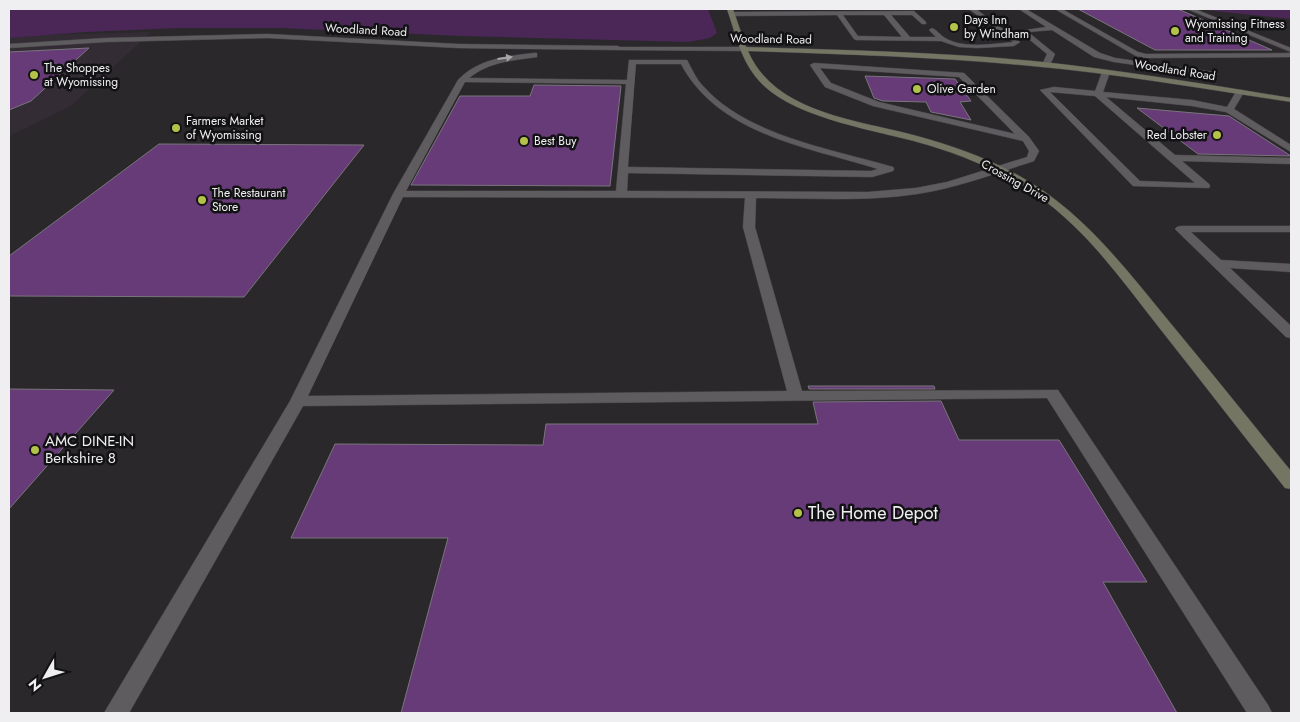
<svg xmlns="http://www.w3.org/2000/svg" width="1300" height="722" font-family="Jost,sans-serif">
  <rect width="100%" height="100%" fill="#2a282b"/>
  <!-- built -->
  <polygon fill="#332c35" points="151,32 71,106 9,136 9,36"/>
  <!-- green -->
  <g fill="#4a2757">
    <polygon points="9,9 708,9 717,33 710,38 688,42 461,36 281,28 179,28 87,32 9,38"/>
    <polygon points="1204,9 1291,9 1291,19 1214,11"/>
  </g>
  <!-- building -->
  <g fill="#673b78" stroke="#79767b">
    <polygon points="1078,9 1178,9 1272,50 1155,50"/>
    <polygon points="89,48 31,101 9,110 9,52"/>
    <polygon points="865,76 955,79 971,101 960,102 971,120 931,112 926,102 883,101 874,98"/>
    <polygon points="534,85 621,86 610,186 411,185 460,96 530,96"/>
    <polygon points="1137,108 1229,116 1291,156 1198,154"/>
    <polygon points="159,144 364,145 244,297 9,296 9,256"/>
    <polygon points="808,386 934,386 935,389 809,389"/>
    <polygon points="9,389 114,390 9,509"/>
    <polygon points="941,401 959,440 1059,440 1147,582 1103,582 1177,713 401,713 448,538 291,538 335,444 543,445 546,424 818,424 813,402"/>
  </g>
  <g fill="none" stroke-linecap="round" stroke-linejoin="round">
    <!-- lane casing -->
    <g stroke="#484549" stroke-width="1">
      <g id="lane">
        <path d="M969,9H976L1020,42L1014,46L977,48L959,47L941,41L856,40L854,39L837,15L732,16L729,14L732,12L914,11L926,22V24H922L912,15H891L910,37H936L929,30L932,28C937,30 940,35 945,38C963,49 992,44 1013,42ZM843,15H884L902,37L858,36Z"/>
        <polygon points="1019,9 1026,9 1100,53 1115,58 1214,72 1218,74 1214,76 1114,62 1094,57 1052,30 1028,32 1055,54 1049,67 1043,67 1042,65 1047,54 1019,31 1046,27"/>
        <polygon points="1055,9 1062,9 1138,52 1146,54 1291,53 1291,57 1146,58 1136,56"/>
        <polygon points="1187,9 1195,9 1291,48 1291,52"/>
        <polygon points="268,34 458,44 618,46 621,48 618,50 458,48 268,38 106,42 9,48 9,44 106,38"/>
        <path d="M534,53H537V57C512,61 490,61 469,78L627,80L629,60H687C692,69 696,79 703,86C747,136 832,149 893,167L894,169L893,171L872,177L628,173L627,191L868,192L916,188L947,182L1027,157L1029,151L1023,141L873,106L825,87L810,65L814,63L964,73L1029,137L1039,151L1034,161C996,173 957,188 917,194C864,202 809,198 756,198L755,227L802,391L1058,390L1268,705L1272,713H1247L1047,398L303,406L129,713H104L290,401L393,194L458,80C478,59 507,56 534,53ZM636,64H681C719,135 808,147 878,169L871,171L628,167ZM820,68L959,77L1015,134L879,102L831,83ZM465,82L626,84L616,191H406ZM403,197L745,198L743,227L787,391L308,396Z"/>
        <path d="M1103,70L1110,72L1103,92L1192,100L1227,107L1237,90H1243L1244,92L1234,109L1291,145V152L1226,112L1192,106L1106,97L1175,155L1291,158V164L1182,161L1209,184L1210,186L1209,188L1133,186L1040,90L1054,87L1095,91ZM1050,92L1095,96L1195,183L1140,181Z"/>
        <polygon points="1181,226 1291,226 1291,232 1191,232 1221,260 1291,264 1291,272 1230,268 1291,326 1291,338 1286,337 1177,231 1175,229 1177,227"/>
      </g>
    </g>
    <!-- street casing -->
    <g stroke="#484549" stroke-width="1">
      <polygon id="street" points="616,47 744,47 748,49 744,51 618,50 616,49"/>
    </g>
    <!-- secondary casing -->
    <g stroke="#484549" stroke-width="1">
      <path id="secondary" d="M727,9H733L746,47C842,50 938,52 1033,61C1120,70 1205,84 1291,98V102C1205,89 1119,74 1032,66C938,57 843,54 748,51C775,114 859,120 917,136C950,145 982,156 1012,172C1080,207 1124,267 1172,325C1212,373 1251,422 1291,471V489L1285,488C1243,435 1202,382 1161,330C1120,278 1081,221 1023,186C993,168 961,155 928,145C879,130 787,119 755,76C740,57 735,32 727,9Z"/>
    </g>
    <!-- lane -->
    <use href="#lane" fill="#5f5c60" fill-rule="evenodd"/>
    <!-- street -->
    <use href="#street" fill="#5f5c60" fill-rule="evenodd"/>
    <!-- secondary -->
    <use href="#secondary" fill="#747562" fill-rule="evenodd"/>
  </g>
  <!-- one-way arrows -->
  <defs><path id="oneway-solid" d="M-6-.8H1V-3.2L6.5 0L1 3.2V.8H-6Z" transform="scale(1.25)"/></defs>
  <use fill="#a7a5a8" href="#oneway-solid" transform="translate(505 58) rotate(-8)"/>
  <!-- markers -->
  <g fill="#b4c24a" stroke="#121113" stroke-width="2">
    <circle cx="954" cy="27" r="5"/>
    <circle cx="1175" cy="31" r="5"/>
    <circle cx="34" cy="75" r="5"/>
    <circle cx="917" cy="89" r="5"/>
    <circle cx="176" cy="128" r="5"/>
    <circle cx="1217" cy="135" r="5"/>
    <circle cx="524" cy="141" r="5"/>
    <circle cx="202" cy="200" r="5"/>
    <circle cx="35" cy="450" r="5"/>
    <circle cx="798" cy="513" r="5"/>
  </g>
  <g text-anchor="middle" stroke-width="5" stroke-linejoin="round" paint-order="stroke">
    <!-- far-poi labels -->
    <g font-size="12" fill="#efeef0" stroke="#121113" text-anchor="start">
      <text x="964" y="24">Days Inn<tspan x="964" dy="14">by Windham</tspan></text>
      <text x="1185" y="28">Wyomissing Fitness<tspan x="1185" dy="14">and Training</tspan></text>
      <text x="44" y="72">The Shoppes<tspan x="44" dy="14">at Wyomissing</tspan></text>
      <text x="927" y="93">Olive Garden</text>
      <text x="186" y="125">Farmers Market<tspan x="186" dy="14">of Wyomissing</tspan></text>
      <text x="1207" y="139" text-anchor="end">Red Lobster</text>
      <text x="534" y="145">Best Buy</text>
      <text x="212" y="197">The Restaurant<tspan x="212" dy="14">Store</tspan></text>
    </g>
    <!-- far-street labels -->
    <g font-size="12" fill="#efeef0" stroke="#121113">
      <text transform="translate(366 30) rotate(3)" y="4">Woodland Road</text>
      <text transform="translate(771 39) rotate(1)" y="4">Woodland Road</text>
      <text transform="translate(1175 70) rotate(9)" y="4">Woodland Road</text>
      <text transform="translate(1015 181) rotate(29)" y="4">Crossing Drive</text>
    </g>
    <!-- poi labels -->
    <g font-size="15" fill="#efeef0" stroke="#121113" text-anchor="start">
      <text x="45" y="446">AMC DINE-IN<tspan x="45" dy="17">Berkshire 8</tspan></text>
    </g>
    <!-- near-poi labels -->
    <g font-size="18" fill="#efeef0" stroke="#121113" text-anchor="start">
      <text x="808" y="519">The Home Depot</text>
    </g>
  </g>
  <!-- border -->
  <rect width="1300" height="722" fill="none" stroke="#efeef0" stroke-width="20"/>
  <!-- north arrow -->
  <g transform="translate(45 677) rotate(231)" stroke="#121113" stroke-width="4" paint-order="stroke">
  <path d="M0-4L9 19L0 12L-9 19Z" fill="#efeef0"/>
  <text y="-8" font-size="14" font-weight="bold" text-anchor="middle" fill="#efeef0">N</text>
  </g>
</svg>
